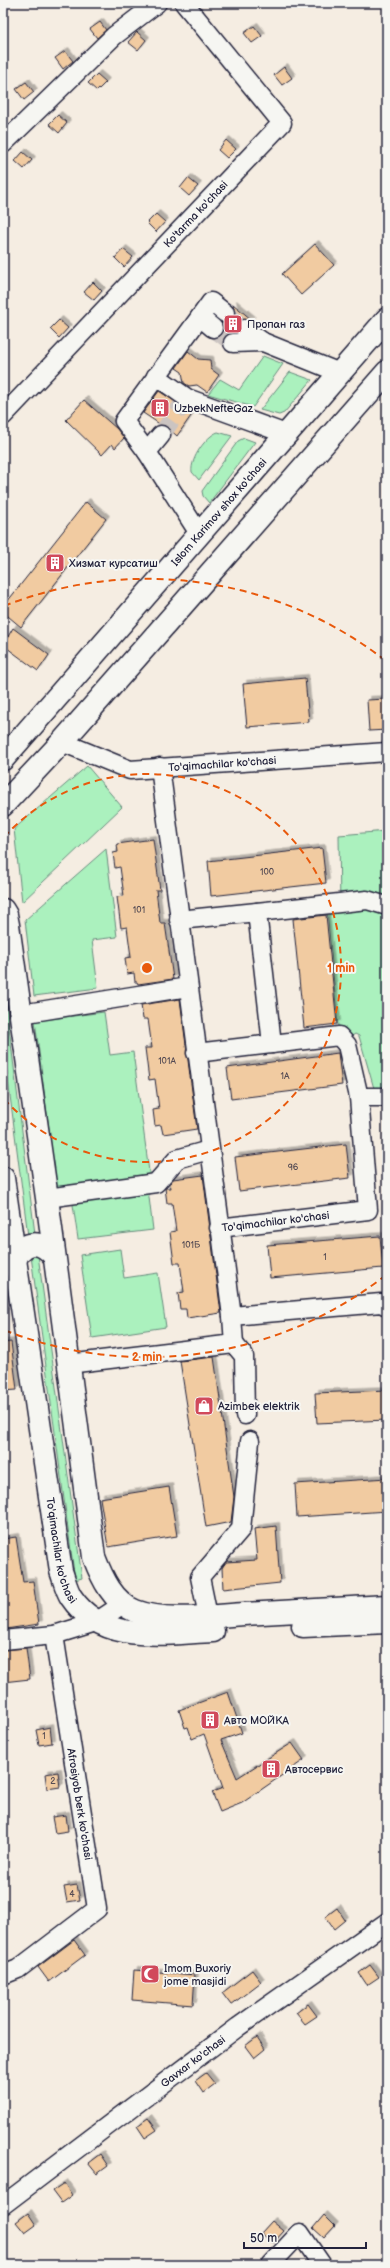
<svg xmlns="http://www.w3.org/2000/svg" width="390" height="2268" font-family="'Balsamiq Sans',sans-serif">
  <defs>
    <filter id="shadow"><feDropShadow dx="3.5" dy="-3.5" stdDeviation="0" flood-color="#0004"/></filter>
  </defs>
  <rect width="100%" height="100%" fill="#f5ede2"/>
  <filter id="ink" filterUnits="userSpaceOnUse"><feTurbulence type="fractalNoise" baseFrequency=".025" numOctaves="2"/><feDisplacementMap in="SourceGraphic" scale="8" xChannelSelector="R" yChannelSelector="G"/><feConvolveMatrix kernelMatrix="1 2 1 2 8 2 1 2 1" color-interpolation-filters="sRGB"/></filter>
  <g filter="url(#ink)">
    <!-- green -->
    <g fill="#abf1be" stroke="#668a7c">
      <polygon points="263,356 283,364 253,407 208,394 220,379 239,390"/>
      <polygon points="290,372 312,380 284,413 279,415 260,410"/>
      <path d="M218,432L232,436L199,480L192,472C190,459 206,436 218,432Z"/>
      <polygon points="244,438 255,442 209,503 203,496 202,491 238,441"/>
      <polygon points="87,766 122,807 22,902 14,829"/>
      <polygon points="387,831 387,1090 375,1092 359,1036 355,1034 352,1036 338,1026 327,909 340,907 339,835"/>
      <polygon points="106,849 117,937 92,940 98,988 34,996 25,920"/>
      <polygon points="3,980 35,1234 28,1236 3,1041"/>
      <polygon points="104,1012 110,1055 133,1052 150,1179 57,1191 35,1021"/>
      <polygon points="148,1189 153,1230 78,1239 72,1198"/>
      <polygon points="120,1249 124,1278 158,1273 166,1327 92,1338 80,1255"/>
      <polygon points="38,1255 82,1578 75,1580 31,1256"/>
    </g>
    <!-- building -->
    <g fill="#f1cba1" stroke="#22223b" filter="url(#shadow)">
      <polygon points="100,22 106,30 97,38 90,29"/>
      <polygon points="254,26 262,36 252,43 244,33"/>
      <polygon points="137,32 146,40 138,50 128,42"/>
      <polygon points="65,51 73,61 63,69 55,58"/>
      <polygon points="284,67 292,78 282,85 274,75"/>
      <polygon points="97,74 106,82 97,91 88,83"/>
      <polygon points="26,82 34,92 24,100 16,89"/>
      <polygon points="58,115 67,123 59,133 49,124"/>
      <polygon points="226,140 236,149 227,158 218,150"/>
      <polygon points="23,152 32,160 24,169 15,161"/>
      <polygon points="188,178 198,186 189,196 180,188"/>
      <polygon points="156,214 165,222 156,232 147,223"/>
      <polygon points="315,244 334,265 301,295 282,274"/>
      <polygon points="123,249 133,257 124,267 115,258"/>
      <polygon points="93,282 102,291 94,300 84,292"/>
      <polygon points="233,304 252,320 240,320 236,323 235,332 227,334 223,343 216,338 223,330 222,323 229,323 233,319 235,314"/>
      <polygon points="59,320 68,328 59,338 50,329"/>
      <polygon points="188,351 198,359 210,360 211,369 219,375 207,392 197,385 189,386 184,383 182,372 176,368"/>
      <polygon points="159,391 193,413 177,436 167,427 161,425 143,413"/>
      <polygon points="84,400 117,429 124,438 115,448 112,444 102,455 66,420"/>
      <polygon points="86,502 106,519 21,627 3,612 3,607"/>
      <polygon points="13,628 49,655 38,671 3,645"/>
      <polygon points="305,678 309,722 247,727 243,684"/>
      <polygon points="387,699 387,730 369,731 367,700"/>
      <polygon points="153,839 160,890 156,890 160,923 165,923 173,979 138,984 137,982 135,982 134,973 127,974 125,958 131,957 127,927 121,928 117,897 124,896 120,867 115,868 113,853 118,852 117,844"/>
      <polygon points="322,848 326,883 211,896 208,861"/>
      <polygon points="326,915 337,1024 304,1028 293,919"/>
      <polygon points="180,999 197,1129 163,1134 161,1125 155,1126 153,1110 159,1109 155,1079 149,1080 145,1048 152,1048 148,1019 143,1019 141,1005"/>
      <polygon points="338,1053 342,1085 231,1099 227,1068"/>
      <polygon points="346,1144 350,1178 239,1191 235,1157"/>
      <polygon points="203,1175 221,1313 187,1318 186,1309 180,1309 178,1293 184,1292 180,1263 174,1263 170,1232 176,1231 172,1203 167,1203 165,1188 171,1188 170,1183 173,1179"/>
      <polygon points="380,1236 383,1268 270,1278 267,1245"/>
      <polygon points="11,1342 17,1390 3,1391 3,1343"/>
      <polygon points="214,1357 234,1497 231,1522 206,1527 180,1361"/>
      <polygon points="387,1390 387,1420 317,1423 315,1393"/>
      <polygon points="387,1478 387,1511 297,1517 295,1484"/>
      <polygon points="169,1487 177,1536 108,1547 100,1498"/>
      <polygon points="276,1526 280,1583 223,1589 222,1568 226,1562 257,1560 254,1529"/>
      <polygon points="16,1537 23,1582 33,1581 39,1624 6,1629 3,1606 3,1539"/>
      <polygon points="26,1648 30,1679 3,1682 3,1650"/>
      <polygon points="228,1692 242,1733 221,1740 237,1778 292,1743 304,1760 242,1803 220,1812 212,1792 223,1788 204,1734 192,1739 188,1727 185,1728 179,1710"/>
      <polygon points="50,1727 52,1743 39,1745 36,1730"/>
      <polygon points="58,1772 60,1787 47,1789 45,1774"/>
      <polygon points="66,1815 68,1831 55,1833 52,1817"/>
      <polygon points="77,1885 80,1900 67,1902 64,1887"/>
      <polygon points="337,1908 345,1920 334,1929 325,1917"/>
      <polygon points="74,1940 85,1955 49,1982 38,1967"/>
      <polygon points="370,1965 379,1977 367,1985 359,1973"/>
      <polygon points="134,1970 195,1975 193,2005 132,2000"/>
      <polygon points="252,1970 261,1982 231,2005 222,1993"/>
      <polygon points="308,2004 317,2016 305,2024 296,2013"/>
      <polygon points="257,2037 265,2049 254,2058 245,2046"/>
      <polygon points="206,2073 215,2084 203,2093 195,2081"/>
      <polygon points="148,2118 157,2130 145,2138 137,2126"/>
      <polygon points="100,2154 108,2166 97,2174 88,2163"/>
      <polygon points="64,2183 72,2195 61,2203 52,2191"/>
      <polygon points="28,2213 36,2225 25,2233 16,2222"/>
      <polygon points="324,2215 335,2226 324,2238 313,2228"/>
      <polygon points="272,2221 284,2231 273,2243 261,2233"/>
    </g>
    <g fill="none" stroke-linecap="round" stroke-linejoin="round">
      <!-- minor-tunnel -->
      <g stroke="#cbc4c1" stroke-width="18" stroke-dasharray="18 9" stroke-linecap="butt">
        <polyline points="225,313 245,329"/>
        <polyline points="213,328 233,343"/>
        <polyline points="161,435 187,398"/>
      </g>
      <!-- minor casing -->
      <g stroke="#22223b" stroke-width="21">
        <g id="minor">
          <polyline points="3,144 114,36 157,3"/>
          <polyline points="200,317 213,328"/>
          <polyline points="245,329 263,342 340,373"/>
          <polyline points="233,343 263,342"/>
          <polyline points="156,376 187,398 286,434"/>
          <path id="s1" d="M3,416L282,123L184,3"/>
          <polyline points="161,435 147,452 200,535"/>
          <polyline points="147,452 124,421 211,302 225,313"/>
          <path id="s2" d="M62,742L130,770L387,752"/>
          <polyline points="160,767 232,1316 381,1303 387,1306"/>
          <polyline points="179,920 257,912"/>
          <polyline points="21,1014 188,987"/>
          <polyline points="272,1044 257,912 367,900 387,906"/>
          <polyline points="196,1053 339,1036 347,1045 359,1097"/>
          <polyline points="47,1198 156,1183 177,1159 209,1150"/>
          <path id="s3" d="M219,1228L368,1210L359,1097H387"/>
          <polyline points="234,1344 244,1356 245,1415"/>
          <polyline points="68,1364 234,1344 232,1316"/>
          <polyline points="208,1616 200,1577 241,1529 250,1441"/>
          <polyline points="3,1640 54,1635 96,1622 123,1604"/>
          <polyline points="3,1975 18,1969 97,1909 54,1635"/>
          <path id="s4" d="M3,2205L238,2027L387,1922"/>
          <polyline points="270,2265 300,2233 322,2265"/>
        </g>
      </g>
      <!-- major casing -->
      <g stroke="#22223b" stroke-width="25">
        <g id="major">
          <path id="s5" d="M3,759L387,319"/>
          <polyline points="3,805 62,742 387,372"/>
          <path d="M3,910L6,915L8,925L47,1198L94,1557C102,1578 113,1602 135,1611C166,1623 211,1616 244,1614C292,1611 339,1609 387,1606"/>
          <path id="s6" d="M3,1178L61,1571C64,1579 66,1589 71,1597C103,1645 163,1633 213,1631"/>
          <path d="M14,1263C22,1241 39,1238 54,1256"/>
          <polyline points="303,1626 387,1622"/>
        </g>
      </g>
      <!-- minor -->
      <use href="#minor" stroke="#f6f6f2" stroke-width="18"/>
      <!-- major -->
      <use href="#major" stroke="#f6f6f2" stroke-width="22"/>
    </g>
  </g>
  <!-- distance rings -->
  <g fill="none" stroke="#e8590c" stroke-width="2" stroke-dasharray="7 5">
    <path d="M4 837A194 194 0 1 1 4 1099"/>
    <path d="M386 1275A389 389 0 0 1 4 1330M4 606A389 389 0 0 1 386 661"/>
  </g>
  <!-- icons -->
  <defs>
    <g id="building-square" transform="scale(1)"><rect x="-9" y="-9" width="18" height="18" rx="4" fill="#d1495b" stroke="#f6f6f2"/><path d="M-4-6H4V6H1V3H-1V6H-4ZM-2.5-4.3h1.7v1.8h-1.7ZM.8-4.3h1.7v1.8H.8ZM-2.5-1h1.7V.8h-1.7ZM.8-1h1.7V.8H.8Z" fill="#fff"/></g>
    <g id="shop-square" transform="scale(1)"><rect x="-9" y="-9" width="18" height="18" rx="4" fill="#d1495b" stroke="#f6f6f2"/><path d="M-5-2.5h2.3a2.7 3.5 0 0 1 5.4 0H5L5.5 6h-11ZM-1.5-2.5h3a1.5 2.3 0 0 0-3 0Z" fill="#fff"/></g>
    <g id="mosque-square" transform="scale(1)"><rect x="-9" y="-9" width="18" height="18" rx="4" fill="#d1495b" stroke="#f6f6f2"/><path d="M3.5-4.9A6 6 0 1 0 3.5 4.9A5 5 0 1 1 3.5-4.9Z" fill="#fff"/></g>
  </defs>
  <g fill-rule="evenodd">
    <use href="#building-square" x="233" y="324"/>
    <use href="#building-square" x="160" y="408"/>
    <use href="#building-square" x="55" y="563"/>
    <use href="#shop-square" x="204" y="1406"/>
    <use href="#building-square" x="210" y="1720"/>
    <use href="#building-square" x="271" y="1769"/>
    <use href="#mosque-square" x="150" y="1974"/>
  </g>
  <g text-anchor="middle" stroke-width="4" stroke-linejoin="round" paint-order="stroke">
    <!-- number labels -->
    <g font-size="9" fill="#564c54">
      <text x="267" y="875">100</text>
      <text x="139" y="913">101</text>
      <text x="167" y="1064">101А</text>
      <text x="285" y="1079">1A</text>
      <text x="293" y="1170">96</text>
      <text x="191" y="1248">101Б</text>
      <text x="325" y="1260">1</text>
      <text x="44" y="1739">1</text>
      <text x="53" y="1784">2</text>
      <text x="72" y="1897">4</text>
    </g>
    <!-- street labels -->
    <g font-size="11" fill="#22223b" stroke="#f6f6f2">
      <text dy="4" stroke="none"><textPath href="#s1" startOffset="279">Ko'tarma ko'chasi</textPath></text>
      <text dy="4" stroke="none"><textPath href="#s5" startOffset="328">Islom Karimov shox ko'chasi</textPath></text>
      <text dy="4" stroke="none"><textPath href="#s2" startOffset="166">To'qimachilar ko'chasi</textPath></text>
      <text dy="4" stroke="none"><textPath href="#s3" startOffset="57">To'qimachilar ko'chasi</textPath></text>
      <text dy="4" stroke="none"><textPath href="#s6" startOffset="377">To'qimachilar ko'chasi</textPath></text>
      <text transform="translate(80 1804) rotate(81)" y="4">Afrosiyob berk ko'chasi</text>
      <text dy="4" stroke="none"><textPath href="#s4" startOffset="238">Gavxar ko'chasi</textPath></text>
    </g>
    <!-- poi labels -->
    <g font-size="11" fill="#22223b" stroke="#f6f6f2" text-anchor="start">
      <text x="247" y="328">Пропан газ</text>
      <text x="174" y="412">UzbekNefteGaz</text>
      <text x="69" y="567">Хизмат курсатиш</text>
      <text x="218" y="1410">Azimbek elektrik</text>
      <text x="224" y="1724">Авто МОЙКА</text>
      <text x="285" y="1773">Автосервис</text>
      <text x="164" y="1972">Imom Buxoriy<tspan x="164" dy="13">jome masjidi</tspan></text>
    </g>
  </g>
  <circle cx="147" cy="968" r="6" fill="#e8590c" stroke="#f6f6f2" stroke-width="2"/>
  <g font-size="12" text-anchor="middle" font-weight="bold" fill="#e8590c" stroke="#f6f6f2" stroke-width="4" stroke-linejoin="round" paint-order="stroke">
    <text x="341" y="972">1 min</text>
    <text x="147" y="1361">2 min</text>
  </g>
  <!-- margin -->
  <rect width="390" height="2268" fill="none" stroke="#f6f6f2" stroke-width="16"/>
  <rect x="8" y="8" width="374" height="2252" fill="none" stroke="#22223b" stroke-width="1.5" filter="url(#ink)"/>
  <!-- scale -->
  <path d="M244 2242v6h122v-6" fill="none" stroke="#22223b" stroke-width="2"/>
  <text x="250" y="2242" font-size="12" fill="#22223b" stroke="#f6f6f2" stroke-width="3" paint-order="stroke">50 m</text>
</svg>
